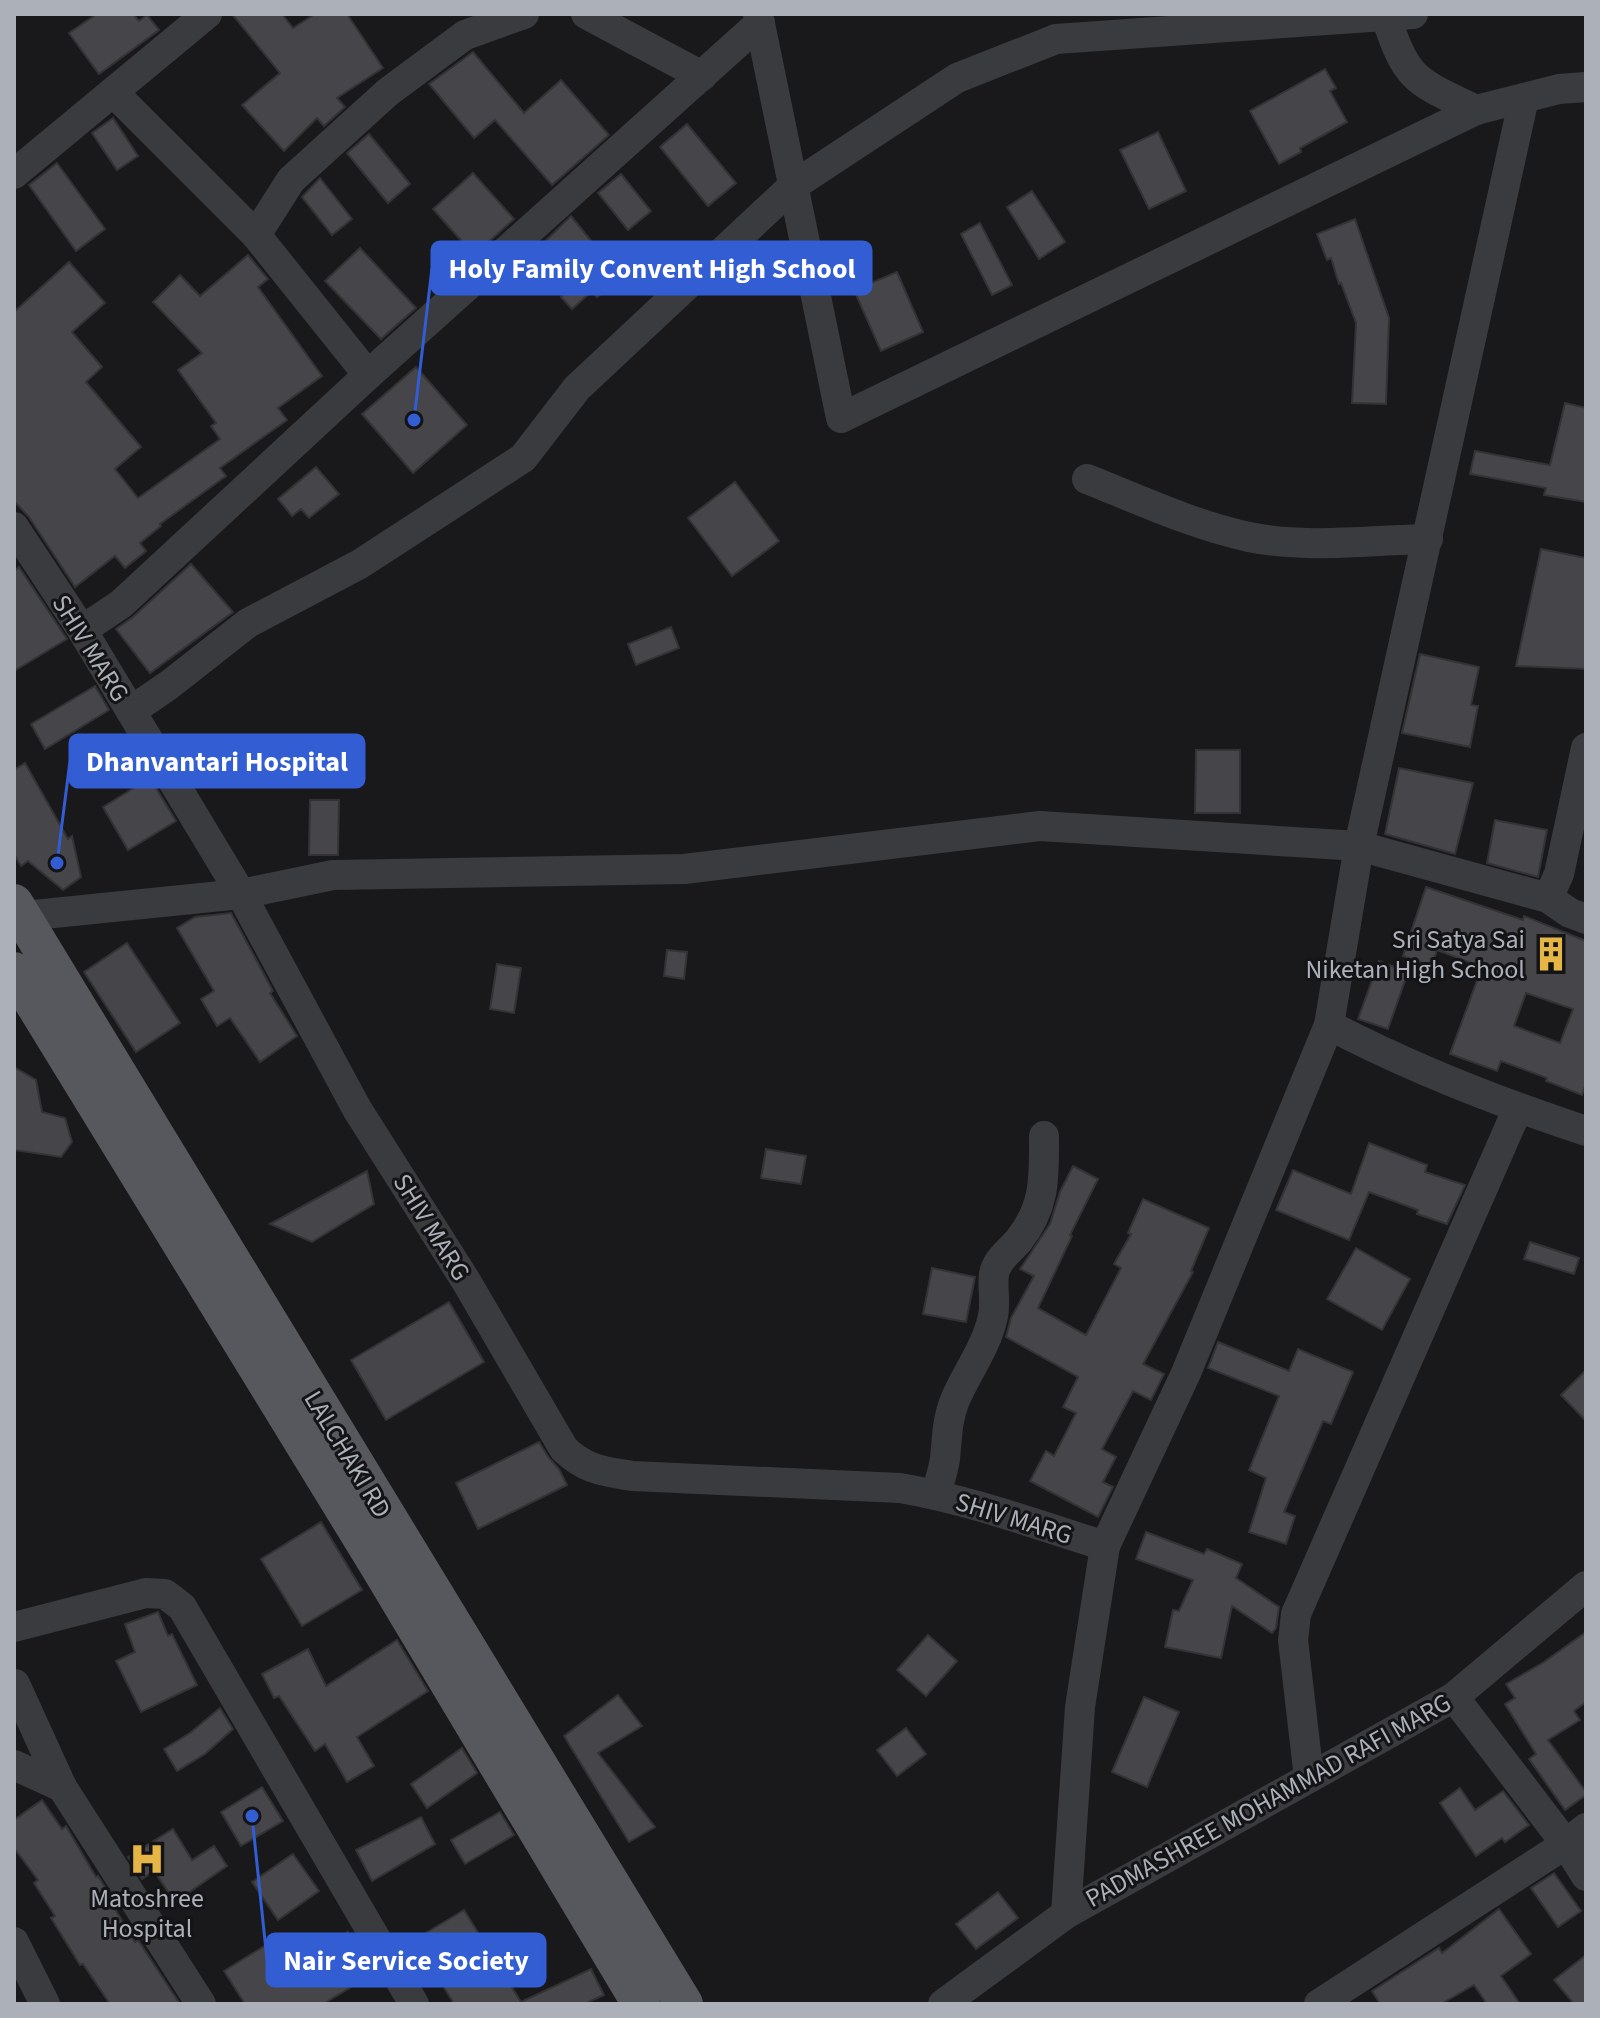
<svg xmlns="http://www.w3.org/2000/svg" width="1600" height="2018" font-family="'Source Sans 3',sans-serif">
  <rect width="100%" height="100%" fill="#19191b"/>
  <!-- building -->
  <g fill="#46464a" stroke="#333336" stroke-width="2" fill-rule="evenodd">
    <polygon points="97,14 133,14 139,21 147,15 159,30 99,74 69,33"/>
    <polygon points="232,14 282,14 293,28 315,14 347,14 383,68 337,98 345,107 324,126 317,118 284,151 242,105 280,73"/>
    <polygon points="473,52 524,113 561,80 609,135 552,185 495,120 474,138 429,84"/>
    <polygon points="1325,69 1336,88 1330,91 1347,122 1300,148 1301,152 1279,164 1250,111"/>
    <polygon points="113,118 138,156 117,170 92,133"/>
    <polygon points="687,124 736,183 708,206 660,147"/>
    <polygon points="1158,132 1186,191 1149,209 1120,150"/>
    <polygon points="369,134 410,184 388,203 347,153"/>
    <polygon points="57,163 105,229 76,251 29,185"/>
    <polygon points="473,173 514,219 474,255 433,209"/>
    <polygon points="621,174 651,211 628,230 598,193"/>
    <polygon points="320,178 352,219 332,235 302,197"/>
    <polygon points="1032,191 1065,242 1039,259 1007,207"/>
    <polygon points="571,216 621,278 597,297 592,291 572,309 561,297 563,295 528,258"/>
    <polygon points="1355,219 1389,318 1386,404 1352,403 1356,323 1341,283 1339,284 1331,258 1327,260 1317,234"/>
    <polygon points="980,223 1012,285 992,295 961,234"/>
    <polygon points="360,248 416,308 381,339 325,281"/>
    <polygon points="248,255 268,279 258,287 322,376 278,408 287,420 220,468 226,476 160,524 161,526 140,543 146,551 125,568 115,556 75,587 29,517 14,501 14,312 69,262 105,303 72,332 102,367 86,382 141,447 115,469 138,498 220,439 211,426 216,423 178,370 202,353 153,302 180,275 200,296"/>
    <polygon points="897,272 923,332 881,351 854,290"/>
    <polygon points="416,367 467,425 413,473 362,414"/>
    <polygon points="1565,403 1586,408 1586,502 1544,495 1546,488 1470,474 1475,451 1550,465"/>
    <polygon points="316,467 339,494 309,518 301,509 292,516 278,499"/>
    <polygon points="735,482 779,541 732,576 688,518"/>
    <polygon points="1541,549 1586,558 1586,669 1516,666"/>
    <polygon points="191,564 233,612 150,673 116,629 133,617"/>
    <polygon points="19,567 67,639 14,671 14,571"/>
    <polygon points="671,627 679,648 636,665 628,644"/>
    <polygon points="1420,654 1479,667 1471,705 1478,706 1470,747 1402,733"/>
    <polygon points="95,686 109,710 45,749 31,724"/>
    <polygon points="1196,750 1240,750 1240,813 1195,813"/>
    <polygon points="25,763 68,839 72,836 81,877 63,890 28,861 21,866 14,854 14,770"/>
    <polygon points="1399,768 1473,783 1455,854 1385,834"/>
    <polygon points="150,778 176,821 128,850 103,807"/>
    <polygon points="310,800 339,800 338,855 309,855"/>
    <polygon points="1495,820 1547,830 1538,877 1487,863"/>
    <path d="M1426,887L1523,920L1524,916L1586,941V1083L1582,1095L1546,1081L1547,1078L1501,1061L1497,1071L1450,1054L1482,967L1437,950L1432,966L1403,956ZM1526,993L1573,1009L1560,1043L1514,1026Z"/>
    <polygon points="231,913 273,991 270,993 297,1036 260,1062 230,1018 217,1026 201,999 214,991 177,928 195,917"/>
    <polygon points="127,943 180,1023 136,1052 84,972"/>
    <polygon points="667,950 687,952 684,979 664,976"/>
    <polygon points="1379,961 1408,972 1388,1029 1358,1019"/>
    <polygon points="497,964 521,968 514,1013 490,1009"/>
    <polygon points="14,1067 36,1080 42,1112 65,1118 72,1142 61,1157 14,1150"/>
    <polygon points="1369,1143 1427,1165 1425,1172 1465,1185 1447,1224 1417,1214 1418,1210 1369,1192 1349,1240 1276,1210 1293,1170 1351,1194"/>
    <polygon points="766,1149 806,1156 801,1184 761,1178"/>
    <polygon points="1073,1166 1098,1179 1070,1235 1072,1236 1038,1308 1086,1335 1121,1268 1114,1264 1131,1234 1128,1233 1143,1199 1209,1228 1191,1271 1193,1272 1143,1364 1164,1374 1151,1400 1133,1391 1102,1449 1116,1457 1103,1482 1113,1487 1098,1517 1030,1481 1046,1451 1054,1456 1076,1413 1063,1407 1078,1377 1006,1337 1011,1318 1034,1276 1020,1269 1050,1224 1060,1192"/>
    <polygon points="367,1171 374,1204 312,1242 270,1224"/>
    <polygon points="1530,1242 1579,1258 1574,1274 1524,1259"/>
    <polygon points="1356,1248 1410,1279 1382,1330 1327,1299"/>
    <polygon points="932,1268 975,1277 966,1322 923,1314"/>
    <polygon points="449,1302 484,1362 386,1420 351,1360"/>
    <polygon points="1218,1342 1289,1371 1298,1349 1353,1372 1331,1424 1323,1421 1284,1512 1295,1516 1286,1544 1249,1532 1266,1478 1249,1470 1279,1396 1208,1368"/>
    <polygon points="1586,1370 1586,1421 1561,1395"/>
    <polygon points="539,1442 549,1458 559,1469 567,1485 478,1529 456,1483"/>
    <polygon points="321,1522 362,1590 302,1626 261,1559"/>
    <polygon points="1146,1532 1204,1554 1207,1549 1242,1564 1236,1578 1279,1607 1276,1628 1272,1633 1232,1606 1221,1658 1165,1647 1173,1610 1179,1611 1193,1580 1136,1559"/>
    <polygon points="158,1612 168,1636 172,1634 197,1685 141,1712 116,1661 135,1652 125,1624"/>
    <polygon points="1586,1632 1586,1702 1574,1711 1580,1720 1548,1740 1586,1792 1586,1795 1565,1810 1529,1759 1536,1754 1505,1704 1515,1698 1506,1684 1544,1662"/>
    <polygon points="928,1635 957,1661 926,1696 897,1670"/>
    <polygon points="397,1640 428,1691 357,1737 374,1766 347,1782 325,1744 315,1751 279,1696 274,1698 262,1674 308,1649 326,1686"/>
    <polygon points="618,1695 642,1726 598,1753 655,1827 629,1842 564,1736"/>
    <polygon points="1144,1697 1179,1712 1147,1787 1112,1772"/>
    <polygon points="220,1708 233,1729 205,1754 177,1771 164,1749 190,1733"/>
    <polygon points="906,1728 926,1754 897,1776 877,1750"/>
    <polygon points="462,1748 477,1773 427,1808 411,1784"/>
    <polygon points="262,1787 283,1821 241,1846 221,1812"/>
    <polygon points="1460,1788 1475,1810 1503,1791 1529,1825 1505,1842 1502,1838 1476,1856 1440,1803"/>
    <polygon points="42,1800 62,1829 66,1826 96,1877 98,1876 112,1898 109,1899 135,1942 138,1940 180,2004 110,2004 83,1964 80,1965 51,1918 55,1916 34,1883 38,1880 14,1848 14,1820"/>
    <polygon points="500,1812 514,1835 465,1864 451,1840"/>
    <polygon points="421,1817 435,1844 372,1881 356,1850"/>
    <polygon points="173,1829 192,1860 214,1846 227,1866 175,1902 154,1871 142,1879 128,1857"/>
    <polygon points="293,1854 319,1891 278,1920 252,1882"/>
    <polygon points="1554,1873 1581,1911 1558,1927 1531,1888"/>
    <polygon points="998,1892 1018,1918 976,1949 956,1924"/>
    <polygon points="1499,1909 1531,1954 1501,1976 1520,2004 1487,2004 1474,1985 1441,2004 1380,2004 1372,1991 1439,1948 1442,1953"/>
    <polygon points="464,1910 521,2002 591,1969 604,1995 584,2004 454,2004 428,1961 432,1958 419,1937"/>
    <polygon points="348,1932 373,1974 323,2004 245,2004 224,1971 266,1945 286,1977 328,1951 325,1946"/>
    <polygon points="1586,1955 1586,2004 1574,2004 1554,1980"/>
  </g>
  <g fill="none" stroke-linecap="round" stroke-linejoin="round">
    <!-- minor -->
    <g stroke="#3a3b3f" stroke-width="30">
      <polyline points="586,14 702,76"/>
      <polyline points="758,14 841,418 1476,110 1559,89 1586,87"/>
      <path d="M1385,14C1407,81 1414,80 1476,110"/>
      <polyline points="113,92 256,235 291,180 388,92 465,35 524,14"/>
      <polyline points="1524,98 1359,846 1548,898 1570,913 1586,919"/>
      <polyline points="14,174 207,14"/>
      <polyline points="256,235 368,375"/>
      <path d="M1087,479C1140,500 1193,525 1249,537C1306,549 1370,540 1428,539"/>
      <path d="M14,527L82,630L241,894L357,1109L466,1281L564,1449C586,1470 603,1471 632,1476L900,1488C970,1500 1038,1525 1105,1546"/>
      <polyline points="82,630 121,604 368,375 760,23"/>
      <polyline points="131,711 169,685 248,623 360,564 523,458 577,388 793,186 957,78 1056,39 1413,14"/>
      <polyline points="1548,898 1559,874 1586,748"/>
      <polyline points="14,917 241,894 333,875 684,869 1040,826 1359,846 1329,1025 1186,1373 1105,1546 1080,1707 1066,1914"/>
      <path d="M1329,1025C1411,1068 1498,1102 1586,1131"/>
      <path d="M936,1495C939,1483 943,1471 945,1459C947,1439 947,1419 955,1400C967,1372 987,1346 993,1316C996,1302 992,1286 994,1274C997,1259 1010,1251 1019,1240C1046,1206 1044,1177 1044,1136"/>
      <polyline points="14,1627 146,1593 165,1594 182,1607 414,2004"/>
      <polyline points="15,1684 62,1787"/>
      <polyline points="1454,1697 1566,1844 1586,1876"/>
      <polyline points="14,1765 62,1787 201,2004"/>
      <polyline points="1309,1778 1293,1640 1296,1614 1518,1108"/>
      <polyline points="14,1942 45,2004"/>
      <polyline points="943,2004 1066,1914 1454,1697 1586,1586"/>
      <polyline points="1319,2004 1566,1844 1586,1828"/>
    </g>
    <!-- major -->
    <g stroke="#56585e" stroke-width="38">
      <polyline points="14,903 684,2004"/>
      <polyline points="14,971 380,1568 641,2004"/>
    </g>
  </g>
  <!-- icons -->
  <defs>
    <g id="building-bare" transform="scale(2.76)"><path d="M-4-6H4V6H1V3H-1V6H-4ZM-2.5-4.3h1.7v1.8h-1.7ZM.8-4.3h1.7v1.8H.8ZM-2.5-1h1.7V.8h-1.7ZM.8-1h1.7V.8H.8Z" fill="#e5b546" stroke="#141416" stroke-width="2.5" paint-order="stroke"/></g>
    <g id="hospital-bare" transform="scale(2.76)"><path d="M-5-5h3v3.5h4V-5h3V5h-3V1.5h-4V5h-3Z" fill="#e5b546" stroke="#141416" stroke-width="2.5" paint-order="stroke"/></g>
  </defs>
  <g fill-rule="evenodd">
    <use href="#building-bare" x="1551" y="954"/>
    <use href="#hospital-bare" x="147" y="1859"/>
  </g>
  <g text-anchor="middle" stroke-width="6" stroke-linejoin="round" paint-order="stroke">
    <!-- street labels -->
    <g font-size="26" fill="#acb0b9" stroke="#141416">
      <text transform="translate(91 648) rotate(58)" y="9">SHIV MARG</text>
      <text transform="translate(432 1227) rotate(58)" y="9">SHIV MARG</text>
      <text transform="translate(348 1454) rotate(59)" y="9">LALCHAKI RD</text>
      <text transform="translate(1014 1518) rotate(17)" y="9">SHIV MARG</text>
      <text transform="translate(1268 1800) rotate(-29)" y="9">PADMASHREE MOHAMMAD RAFI MARG</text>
    </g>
    <!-- poi labels -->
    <g font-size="26" fill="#acb0b9" stroke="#141416" text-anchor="end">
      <text x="1525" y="948">Sri Satya Sai<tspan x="1525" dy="30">Niketan High School</tspan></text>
      <text x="147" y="1907" text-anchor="middle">Matoshree<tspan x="147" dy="30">Hospital</tspan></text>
    </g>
  </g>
  <!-- callouts -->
  <path fill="none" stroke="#325dd3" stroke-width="3" d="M414 420L432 268M57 863L70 761M252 1816L267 1960"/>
  <g fill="#325dd3" stroke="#141416" stroke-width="3">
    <circle cx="414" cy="420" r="8"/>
    <circle cx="57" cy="863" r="8"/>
    <circle cx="252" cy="1816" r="8"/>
  </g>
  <g fill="#325dd3" stroke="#325dd3" stroke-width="3">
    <rect x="432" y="242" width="439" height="52" rx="8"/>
    <rect x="70" y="735" width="294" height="52" rx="8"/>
    <rect x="267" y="1934" width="278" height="52" rx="8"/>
  </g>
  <g font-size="28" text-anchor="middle" font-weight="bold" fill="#fff">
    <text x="652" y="278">Holy Family Convent High School</text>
    <text x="217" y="771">Dhanvantari Hospital</text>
    <text x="406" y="1970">Nair Service Society</text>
  </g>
  <!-- border -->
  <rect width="1600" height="2018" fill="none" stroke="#acb0b9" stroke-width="32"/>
</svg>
